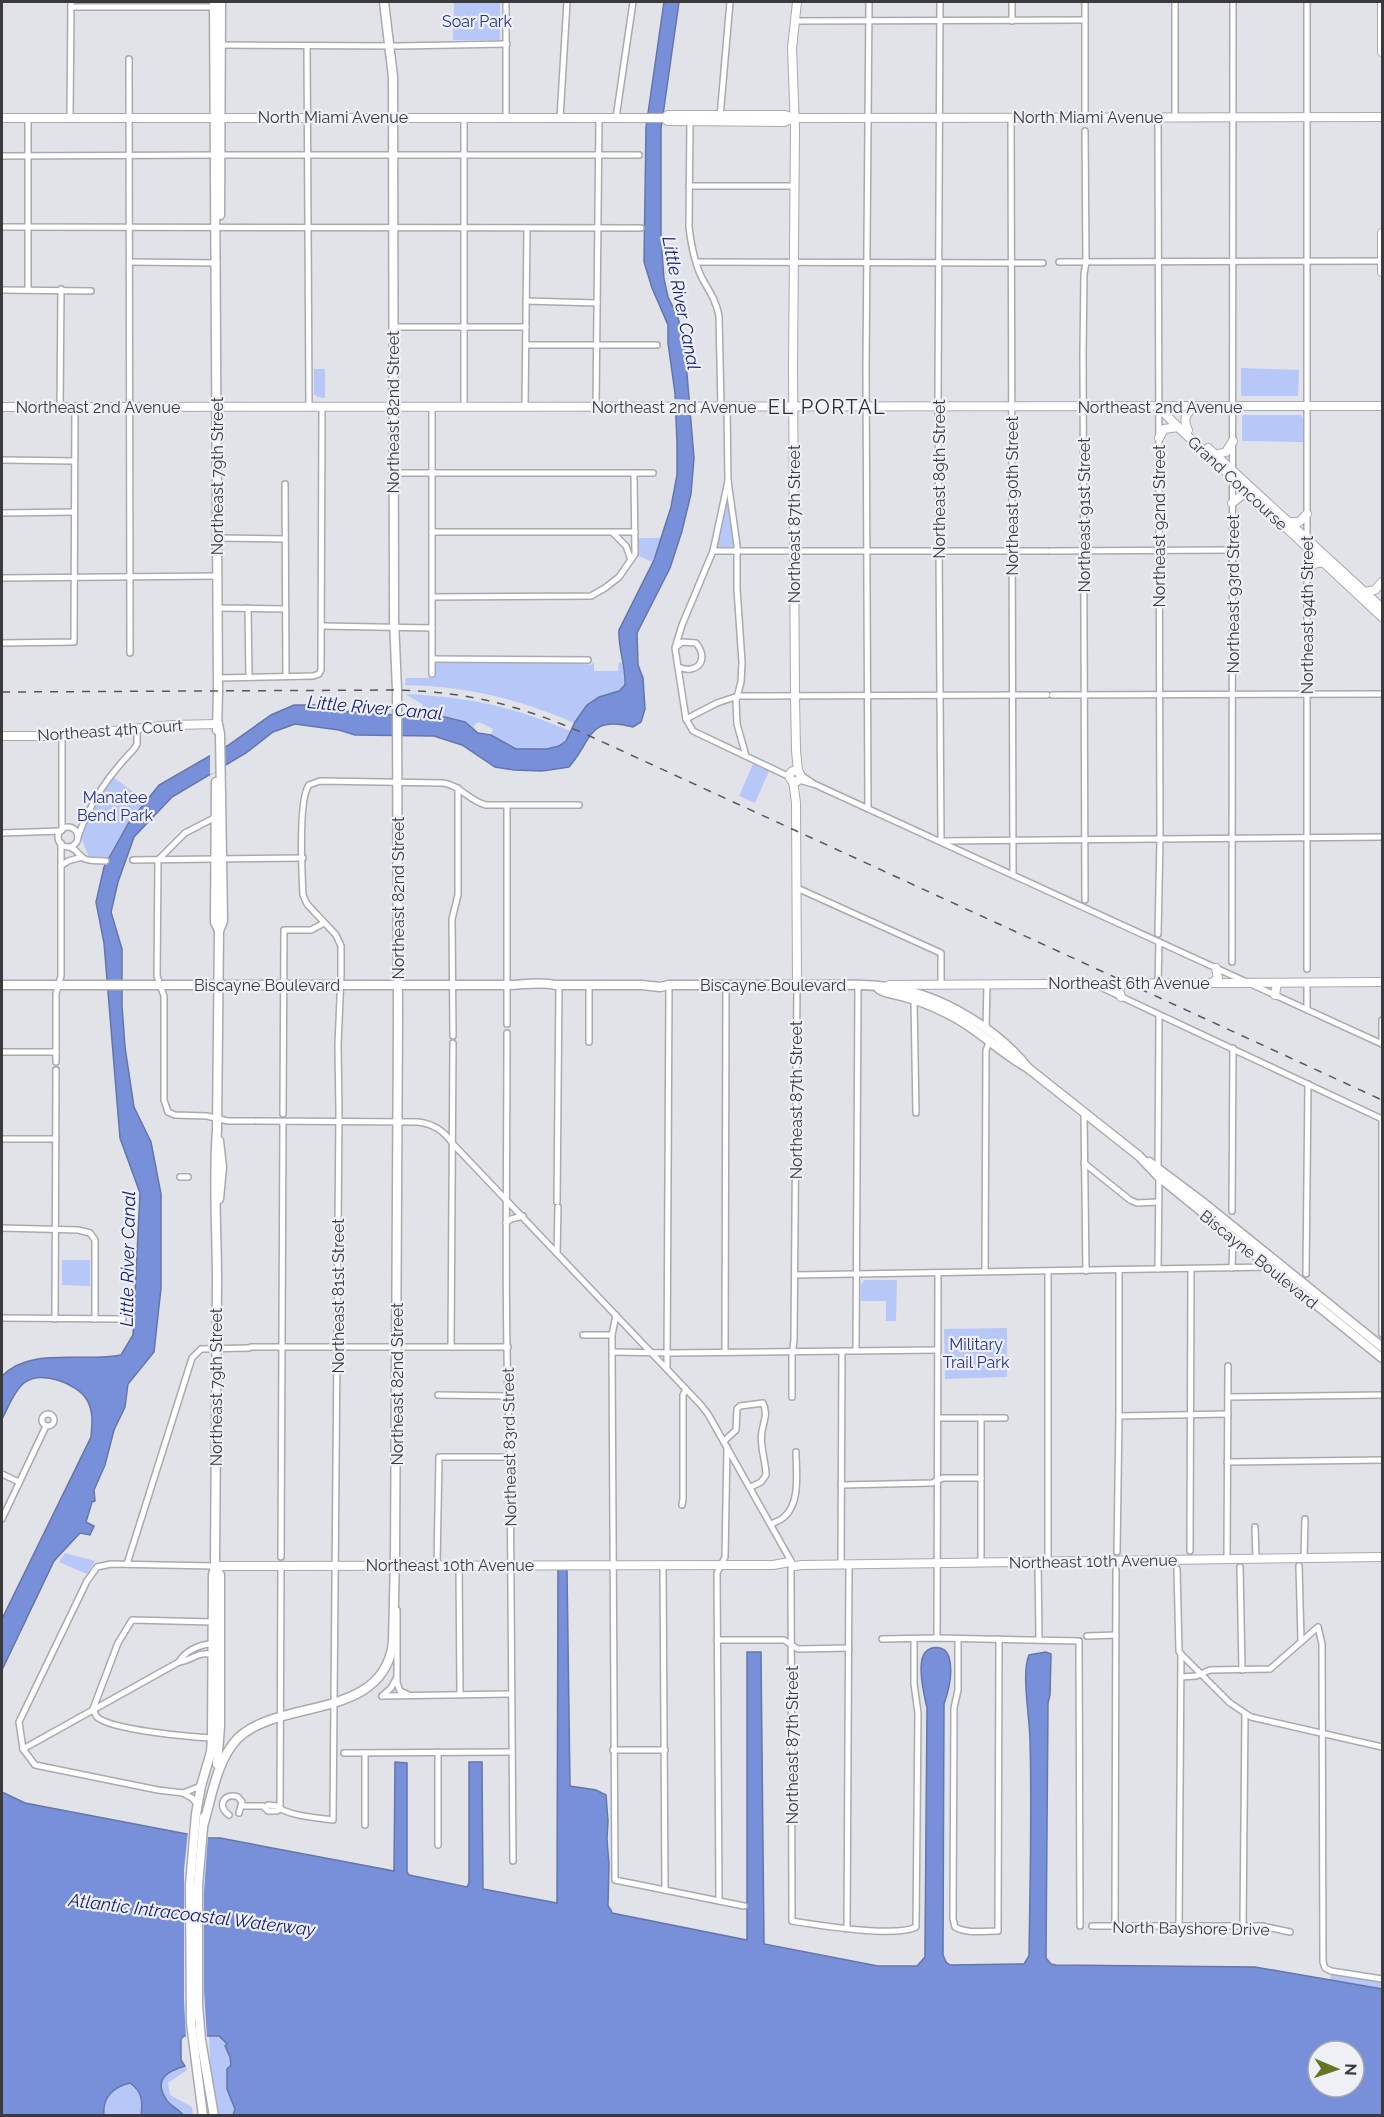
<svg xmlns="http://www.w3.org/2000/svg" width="1384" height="2117" font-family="Raleway,sans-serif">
  <rect width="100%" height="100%" fill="#e1e3e9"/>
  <!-- green -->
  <g fill="#b7c8f8">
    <polygon points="454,2 500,2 500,40 453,40"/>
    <polygon points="1241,368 1299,370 1298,396 1242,396 1241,394"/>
    <polygon points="314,369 325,369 325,398 318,397 314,394"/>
    <polygon points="1242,415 1301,415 1304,420 1303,442 1242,441"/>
    <path d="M728,498L735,542L734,546C730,550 724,549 719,548L717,544Z"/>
    <polygon points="635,538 661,538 652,562 635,554"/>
    <path d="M437,662L587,663L589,665L594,663V671H618L619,662H621L626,677L625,685C616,694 608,692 598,697C587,702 581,713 574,723C520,699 464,686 405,685L406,678H434L435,663Z"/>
    <path d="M405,694C470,697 511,706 570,731L566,741L559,746L547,749H516L491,735L493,729L479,722L475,724L474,729C458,713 427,716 405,715V711L421,712L422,704Z"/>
    <polygon points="753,764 769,771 755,803 739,796"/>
    <polygon points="110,775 146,801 128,824 108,860 90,860 79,832"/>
    <polygon points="62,1260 90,1260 90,1286 62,1285"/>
    <polygon points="864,1280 897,1280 896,1321 886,1321 886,1301 861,1301 861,1285"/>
    <polygon points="1007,1328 1007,1377 945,1379 944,1329"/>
    <polygon points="65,1553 95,1561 87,1574 59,1562"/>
    <polygon points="1331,1974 1382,1982 1382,1989 1330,1981"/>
    <polygon points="209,2036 219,2036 227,2044 231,2065 227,2069 227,2089 235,2109 233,2115 219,2115 210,2063"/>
    <path d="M185,2066L187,2070L168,2083L170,2095L192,2107L193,2115H183C179,2109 170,2106 166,2099C152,2078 168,2071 185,2066Z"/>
    <path d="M130,2083C142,2091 143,2102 141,2116L104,2115C102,2098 113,2087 130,2083Z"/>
  </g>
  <!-- water -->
  <g fill="#788fd9" stroke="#6576aa" stroke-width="1.5" fill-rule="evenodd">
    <path d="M664,2H679L661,129V238L664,279L668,297L677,315L684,338L694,458L691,494L682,531L670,568L637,633L638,665L643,678L645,709L641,722L633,727C588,715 593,739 569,767L542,771L514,770L495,767L462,745L434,736L355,735L339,730L295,724L273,732L246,753L172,797L134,837L118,882L111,912L122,949V1006L125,1047L134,1107L151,1142L161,1194V1288L154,1352L128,1384L125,1407L114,1430L105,1465L94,1490L95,1501L92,1502L86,1522L94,1526L90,1535L80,1533L54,1561L2,1670V1619L91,1437C92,1425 94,1412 87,1400C77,1383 41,1370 24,1383C14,1391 8,1408 2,1419V1376C31,1346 83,1363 121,1355L133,1335L140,1193L120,1138L104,943L96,902L104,867L128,824L159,785L227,746L271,715L294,705H316L343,711L377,714L445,717L465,722L478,733L491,735L516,749H547L559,746L566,741L575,722L587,705L599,697L619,691L625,685C626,667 618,649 619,630L654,560L671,507L677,475V443L675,393L668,343V325L652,288L644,262L646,127Z"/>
    <path d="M558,1566L567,1569L570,1786L596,1790L606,1795L608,1821L607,1839L609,1864L608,1906L611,1910L612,1913L747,1940V1652H761L764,1944L878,1966H917L925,1957V1947L927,1708C924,1694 918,1670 923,1656C928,1645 945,1644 949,1657C953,1671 949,1690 944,1704L943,1955L946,1962L950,1965L1024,1964L1029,1956C1030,1884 1032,1812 1030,1741C1030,1718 1021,1674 1029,1655L1046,1652L1051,1654L1050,1695L1048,1703L1046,1958L1051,1964L1056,1965L1255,1967L1382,1989V2115H233L235,2109L227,2089V2069L231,2065L230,2057L225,2046L227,2044L219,2036H184L181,2039V2060L185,2066C168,2071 153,2079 166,2099C170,2106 179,2109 183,2115H141C143,2102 142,2091 130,2083C113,2087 102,2098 104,2115H2V1792L25,1803L208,1838H220L394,1871L395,1762L407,1763V1872L409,1875L467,1887L469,1883V1762H482L483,1889L557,1903ZM1318,2051H1354V2087H1318Z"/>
  </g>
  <!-- pier -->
  <g fill="#e1e3e9">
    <polygon points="673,399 692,400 692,415 673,414"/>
    <polygon points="225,746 225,767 210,775 210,754"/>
    <polygon points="188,1831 208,1835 204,1892 204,1991 207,2038 186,2039 184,2000 184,1870"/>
  </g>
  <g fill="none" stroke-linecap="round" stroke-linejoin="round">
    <!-- street casing -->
    <g stroke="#a8aaaf" stroke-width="8">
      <g id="street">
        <polyline points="940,2 938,399 941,841"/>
        <polyline points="1085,2 1085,117"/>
        <polyline points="1307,2 1307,969"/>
        <polyline points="71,7 214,7"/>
        <polyline points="795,21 1085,20"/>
        <polyline points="1012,21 1012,2"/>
        <polyline points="222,45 398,46 507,44"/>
        <polyline points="307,46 309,407"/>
        <polyline points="129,59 130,653"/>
        <polyline points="720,117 730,2"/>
        <polyline points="1175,117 1175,2"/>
        <polyline points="28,118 28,290"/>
        <polyline points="70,118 71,2"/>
        <polyline points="506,118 506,2"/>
        <polyline points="560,118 567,2"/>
        <polyline points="616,118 633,2"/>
        <polyline points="1011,118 1013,875"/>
        <path d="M690,119L689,227C691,244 694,262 702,278C709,291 716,300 719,316L721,407"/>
        <polyline points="221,155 639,155"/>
        <polyline points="2,156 214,155"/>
        <polyline points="689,186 794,186"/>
        <polyline points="2,227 641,228"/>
        <polyline points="130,262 217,263"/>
        <polyline points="696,262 1043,263"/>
        <polyline points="1059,262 1382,261"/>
        <polyline points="2,290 91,291"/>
        <polyline points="526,301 597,303"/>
        <polyline points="393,327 526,327"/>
        <polyline points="526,345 657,345"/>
        <polyline points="464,407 464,117"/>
        <polyline points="525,407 527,228"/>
        <polyline points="596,407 599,118"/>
        <polyline points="727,407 728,481 737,545 737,589 742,662 741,682 736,701 737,724 746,756"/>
        <polyline points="60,408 61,289"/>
        <polyline points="2,460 74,461"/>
        <polyline points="394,473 653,473"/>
        <polyline points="728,481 713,551 682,625 675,648 686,719 693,731 790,777"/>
        <polyline points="285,484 286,676"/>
        <polyline points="2,513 74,512"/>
        <polyline points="432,532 635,532"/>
        <polyline points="613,533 626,546 631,560"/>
        <polyline points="217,538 285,539"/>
        <polyline points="713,551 1047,551"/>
        <polyline points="1050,551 1232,550"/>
        <polyline points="2,578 217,576"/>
        <polyline points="432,597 591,596 605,588 619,577 635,554 634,474"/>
        <polyline points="217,608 285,609"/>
        <polyline points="248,608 249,677"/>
        <polyline points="322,626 432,628"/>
        <polyline points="2,643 74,642 75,407"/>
        <path d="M676,647L682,642L696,643C710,660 697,675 678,667"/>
        <polyline points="432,659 588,660"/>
        <polyline points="432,674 432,407"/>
        <polyline points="218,678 313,676 319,674 321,670 322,407"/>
        <polyline points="1052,695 1382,694"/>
        <polyline points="686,719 717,703 738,696 1047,695"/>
        <polyline points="801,775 814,784 1382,1044"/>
        <polyline points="799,780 813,784"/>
        <polyline points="507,805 507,1024"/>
        <polyline points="868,809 866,368 869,2"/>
        <polyline points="214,818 185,833 158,860 157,976 164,996 164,1100 168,1112 175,1115 207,1116 228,1121 254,1121"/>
        <circle cx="68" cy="837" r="10"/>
        <polyline points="62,830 62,736"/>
        <polyline points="2,833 61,831"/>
        <path d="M78,836C92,800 107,777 134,749L137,744V729"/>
        <polyline points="943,841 1382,837"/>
        <path d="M70,847C77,850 78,854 83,858C89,862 99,860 106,861"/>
        <polyline points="133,860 303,858"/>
        <polyline points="61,866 68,861 82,857"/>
        <polyline points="797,888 941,953 941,984"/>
        <polyline points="1085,900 1083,353 1084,274 1086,262 1085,131"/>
        <polyline points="1158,934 1160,839 1158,117"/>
        <polyline points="1232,962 1233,2"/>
        <polyline points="1158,983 1159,942"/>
        <polyline points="1094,984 1382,1119"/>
        <polyline points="914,1000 916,1113"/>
        <polyline points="1307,1010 1307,983"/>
        <polyline points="986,1030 987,984"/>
        <path d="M507,1033C507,1174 504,1316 510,1457L513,1861"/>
        <polyline points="453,1036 452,919 458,895 458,788"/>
        <polyline points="589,1042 589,985"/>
        <polyline points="1382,1044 1382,1020"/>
        <polyline points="2,1052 56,1052"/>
        <polyline points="56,1062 56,994 61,976 61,843"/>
        <polyline points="283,1114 284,930 311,930 324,923"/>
        <polyline points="1084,1114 1086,1271"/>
        <polyline points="1382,1119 1382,1334"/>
        <path d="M257,1121L418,1122C434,1124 444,1131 453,1144L700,1404L708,1414L791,1561"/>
        <polyline points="2,1139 56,1139"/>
        <polyline points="1084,1163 1130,1200 1137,1203 1158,1202"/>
        <polyline points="1158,1168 1159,1015"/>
        <polyline points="180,1177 188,1177"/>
        <polyline points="557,1202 559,985"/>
        <polyline points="1232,1211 1233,1048"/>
        <polyline points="506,1223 511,1219 523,1216"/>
        <polyline points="2,1228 78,1230 90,1233 95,1240 95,1319"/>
        <polyline points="557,1253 558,1207"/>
        <polyline points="1232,1268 1233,1238"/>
        <polyline points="1158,1269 1159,1177"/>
        <polyline points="985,1272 986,1050 990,1041"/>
        <polyline points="1306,1274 1308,1084"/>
        <polyline points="795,1275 1269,1267"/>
        <polyline points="616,1315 612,1335 612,1352 615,1880 744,1906"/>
        <polyline points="2,1318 123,1319"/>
        <polyline points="55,1319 56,1070"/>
        <polyline points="583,1335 612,1335"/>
        <polyline points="251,1347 508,1347"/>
        <polyline points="451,1347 453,1043"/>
        <polyline points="856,1350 858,985"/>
        <polyline points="612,1352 672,1353 938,1350"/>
        <polyline points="725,1352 726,985"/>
        <polyline points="667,1367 669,985"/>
        <polyline points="438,1395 508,1396"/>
        <polyline points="792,1397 792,1355 794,1340 797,985"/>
        <polyline points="1228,1397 1382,1395"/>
        <circle cx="48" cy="1420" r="6"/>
        <polyline points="1119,1416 1228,1414"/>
        <polyline points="938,1418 1005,1418"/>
        <path d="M724,1441L736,1430L737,1409L740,1406L763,1403C768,1413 764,1421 762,1431C759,1445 766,1461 766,1475L761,1482L751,1487"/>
        <polyline points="1227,1462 1382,1460"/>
        <polyline points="2,1474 19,1482"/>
        <polyline points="841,1485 932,1483 943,1478 981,1478"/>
        <polyline points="682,1505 683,1499 683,1395 686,1389"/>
        <polyline points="2,1519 46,1426"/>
        <path d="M771,1524C776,1522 781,1520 784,1517C801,1503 796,1471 796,1452"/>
        <polyline points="1255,1527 1256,1558"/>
        <polyline points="1190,1551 1191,1269"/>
        <polyline points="1117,1552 1119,1416 1119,1270"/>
        <polyline points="281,1557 283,1122"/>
        <polyline points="1227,1558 1228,1366"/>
        <polyline points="1304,1558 1305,1519"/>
        <polyline points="1038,1561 1039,1640"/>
        <polyline points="1048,1561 1048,1272"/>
        <polyline points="981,1562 981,1418"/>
        <polyline points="127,1564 192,1358 201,1349 249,1348"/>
        <polyline points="437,1564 439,1457 510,1457"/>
        <polyline points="459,1564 460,1694"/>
        <polyline points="841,1564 842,1351"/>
        <polyline points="663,1565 665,1890"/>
        <polyline points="1299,1566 1301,1640"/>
        <polyline points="1240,1567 1242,1670"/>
        <path d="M791,1568L792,1921C817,1925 895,1938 916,1927L918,1713L914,1684V1639"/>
        <polyline points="1177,1569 1179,1651 1181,1654 1179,1926"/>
        <polyline points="397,1610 397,1683 400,1691 407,1694"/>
        <polyline points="1087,1636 1116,1635"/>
        <polyline points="937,1638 938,1274"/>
        <polyline points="882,1639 937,1638 1079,1641 1080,1926"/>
        <path d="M958,1639V1690L954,1708L953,1919L955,1927C967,1934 984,1931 998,1931L999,1639"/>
        <polyline points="717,1640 784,1640 798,1649 849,1648"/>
        <polyline points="1181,1654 1230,1703 1251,1717 1382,1747"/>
        <path d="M179,1662C185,1651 200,1644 212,1644"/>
        <polyline points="1181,1677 1196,1676 1210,1670 1270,1669 1318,1627 1322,1644 1323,1962 1325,1968 1331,1971 1382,1979"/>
        <polyline points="382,1696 511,1694"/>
        <polyline points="382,1696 391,1688 396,1679"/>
        <polyline points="93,1709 118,1643 132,1620 213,1622"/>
        <path d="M93,1709C94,1711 96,1716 97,1717C111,1730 191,1737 212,1738"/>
        <path d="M23,1749L179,1662C192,1661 199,1650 212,1655"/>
        <polyline points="613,1750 665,1750"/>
        <polyline points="438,1752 438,1845"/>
        <polyline points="344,1753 512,1752"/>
        <polyline points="365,1753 365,1825"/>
        <polyline points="183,1793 201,1786"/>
        <polyline points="198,1805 192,1798 183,1793 158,1790 35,1765 23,1749 19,1722 87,1581 97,1567 111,1564 215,1566"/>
        <polyline points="242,1806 263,1806 268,1811 277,1811 280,1809"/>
        <path d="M265,1808L268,1805L277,1806C287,1816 319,1818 333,1820L339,1112L338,1045L341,975V946L336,935L307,904L303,895C302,875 298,799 309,785L320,781L443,783C460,785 469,801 486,805H579"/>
        <polyline points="280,1809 281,1565"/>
        <path d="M229,1815C217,1807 223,1792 238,1797L242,1802L239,1813"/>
        <polyline points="719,1901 717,1573 725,1557 727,1447"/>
        <polyline points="1092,1926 1262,1926 1290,1932"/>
        <polyline points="1115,1926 1116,1570"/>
        <polyline points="1243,1926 1245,1714"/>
        <polyline points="847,1929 849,1564"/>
      </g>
    </g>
    <!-- secondary casing -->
    <g stroke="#a8aaaf" stroke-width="10">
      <g id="secondary">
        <polyline points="797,2 792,48 795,128 793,368 795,697 796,750 798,772"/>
        <polyline points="1382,2 1382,52"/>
        <polyline points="2,118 664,118 668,115 785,115 794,118 804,118 1382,117"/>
        <polyline points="664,118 668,121 784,122 794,118"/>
        <polyline points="1382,233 1382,272"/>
        <polyline points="2,407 1382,406"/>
        <polyline points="1158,407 1178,427 1382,617"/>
        <path d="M1188,430C1183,420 1185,414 1194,407"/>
        <polyline points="1159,438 1164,429 1178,427"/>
        <polyline points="1208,448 1382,608"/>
        <polyline points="1215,455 1226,452 1233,441"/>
        <polyline points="1232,503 1242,495 1252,496"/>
        <polyline points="1289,522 1299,522 1307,514"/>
        <polyline points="1307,573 1313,564 1324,562"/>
        <polyline points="1365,592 1375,590 1382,582"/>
        <polyline points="2,736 62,736 173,725 218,724"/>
        <circle cx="795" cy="776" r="5.5"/>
        <polyline points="793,781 796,803 797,985"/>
        <polyline points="1212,983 1218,978 1216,968"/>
        <polyline points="889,985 1382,982"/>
        <polyline points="1275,995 1277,983"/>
        <polyline points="1121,997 1119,990 1123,983"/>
        <polyline points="215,1566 745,1565 773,1565 790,1562"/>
        <polyline points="794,1566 803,1565 1382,1557"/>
      </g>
    </g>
    <!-- primary casing -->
    <g stroke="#a8aaaf" stroke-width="11">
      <g id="primary">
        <polyline points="214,2 218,691 217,730"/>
        <polyline points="220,215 221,2"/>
        <polyline points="216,782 215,922 219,931"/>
        <path d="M2,985H508C523,985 540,981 555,985H642L660,987L669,985C714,985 758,985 802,985C832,985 863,983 893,988C943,996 997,1029 1028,1068"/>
        <path d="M879,989C887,994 895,994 905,997C921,1001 937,1008 952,1016C979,1030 1001,1053 1028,1068L1139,1156L1159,1177L1382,1358"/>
        <polyline points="1149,1162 1205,1204 1382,1347"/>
        <polyline points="219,1199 222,1167 219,1141"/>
        <polyline points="215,1566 220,1575 220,1727 217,1764"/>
        <polyline points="204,1817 198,1885 198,2005 201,2040 214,2116"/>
        <path d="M204,1823C212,1795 217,1760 238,1738C280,1698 384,1721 393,1642L395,1556L398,1015L397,690L394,619L393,77L384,2"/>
        <path d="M203,2116L191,2023L190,1885L196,1814L201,1786L211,1752L212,1738L213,1575L215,1566C216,1471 216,1376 217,1281C217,1231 213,1180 217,1130L219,931L223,921L220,734L218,724"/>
      </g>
    </g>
    <!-- street -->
    <use href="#street" stroke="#fff" stroke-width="5"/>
    <!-- secondary -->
    <use href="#secondary" stroke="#fff" stroke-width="8"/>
    <!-- primary -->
    <use href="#primary" stroke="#fff" stroke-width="8"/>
    <!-- rail -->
    <path stroke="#57575b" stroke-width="1.5" stroke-dasharray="8 8" stroke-linecap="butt" d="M2,692L397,690C472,692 526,707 594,738L1382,1100"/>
  </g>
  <g text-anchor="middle" stroke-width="4.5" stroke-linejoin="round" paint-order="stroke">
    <!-- park labels -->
    <g font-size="16" fill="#243389" stroke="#eef0f6">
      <text x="477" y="27">Soar Park</text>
      <text x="115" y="803">Manatee<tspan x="115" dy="18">Bend Park</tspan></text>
      <text x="976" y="1350">Military<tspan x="976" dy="18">Trail Park</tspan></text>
    </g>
    <!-- street labels -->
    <g font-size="16" fill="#3a3a3d" stroke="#eef0f6">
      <text x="333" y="123">North Miami Avenue</text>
      <text x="1088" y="123">North Miami Avenue</text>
      <text x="98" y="413">Northeast 2nd Avenue</text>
      <text x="674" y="413">Northeast 2nd Avenue</text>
      <text x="1160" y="413">Northeast 2nd Avenue</text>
      <text transform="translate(393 412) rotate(-90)" y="6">Northeast 82nd Street</text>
      <text transform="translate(217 476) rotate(-90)" y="6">Northeast 79th Street</text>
      <text transform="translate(939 479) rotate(-90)" y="6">Northeast 89th Street</text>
      <text transform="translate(1238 483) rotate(43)" y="6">Grand Concourse</text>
      <text transform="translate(1012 496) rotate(-90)" y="6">Northeast 90th Street</text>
      <text transform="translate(1084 515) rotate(-90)" y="6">Northeast 91st Street</text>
      <text transform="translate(794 524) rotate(-90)" y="6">Northeast 87th Street</text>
      <text transform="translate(1159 526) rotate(-90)" y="6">Northeast 92nd Street</text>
      <text transform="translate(1233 594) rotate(-90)" y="6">Northeast 93rd Street</text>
      <text transform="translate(1307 615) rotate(-90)" y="6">Northeast 94th Street</text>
      <text transform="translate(110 730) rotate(-4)" y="6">Northeast 4th Court</text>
      <text transform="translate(398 898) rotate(-90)" y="6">Northeast 82nd Street</text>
      <text x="1129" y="989">Northeast 6th Avenue</text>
      <text x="267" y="991">Biscayne Boulevard</text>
      <text x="773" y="991">Biscayne Boulevard</text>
      <text transform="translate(796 1100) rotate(-90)" y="6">Northeast 87th Street</text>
      <text transform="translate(1259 1259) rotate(39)" y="6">Biscayne Boulevard</text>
      <text transform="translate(338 1296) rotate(-90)" y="6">Northeast 81st Street</text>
      <text transform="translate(397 1384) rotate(-90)" y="6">Northeast 82nd Street</text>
      <text transform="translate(216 1387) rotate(-90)" y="6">Northeast 79th Street</text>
      <text transform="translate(509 1447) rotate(-91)" y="6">Northeast 83rd Street</text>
      <text transform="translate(1093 1561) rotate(-1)" y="6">Northeast 10th Avenue</text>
      <text x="450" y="1571">Northeast 10th Avenue</text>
      <text transform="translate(792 1745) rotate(-90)" y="6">Northeast 87th Street</text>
      <text transform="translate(1191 1928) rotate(1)" y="6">North Bayshore Drive</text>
    </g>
    <!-- water labels -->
    <g font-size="18" font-style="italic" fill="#151c72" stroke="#eef0f6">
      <text transform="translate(681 303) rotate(79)" y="6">Little River Canal</text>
      <text transform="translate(375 708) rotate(5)" y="6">Little River Canal</text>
      <text transform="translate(128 1259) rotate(-89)" y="6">Little River Canal</text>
      <text transform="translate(192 1915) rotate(7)" y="6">Atlantic Intracoastal Waterway</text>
    </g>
    <!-- quarter labels -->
    <g font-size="20" letter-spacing="1.5" fill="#2c2d32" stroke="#eef0f6">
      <text x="827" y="414">EL PORTAL</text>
    </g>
  </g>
  <!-- border -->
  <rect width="1384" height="2117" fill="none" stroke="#3a3a3d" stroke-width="6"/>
  <!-- north arrow -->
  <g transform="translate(1336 2069) rotate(92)"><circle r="28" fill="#eef0f6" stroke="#a6a7ac" stroke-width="1.5"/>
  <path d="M0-4.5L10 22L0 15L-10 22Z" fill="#647523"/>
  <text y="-9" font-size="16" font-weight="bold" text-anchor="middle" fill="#3a3a3d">N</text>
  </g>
</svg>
